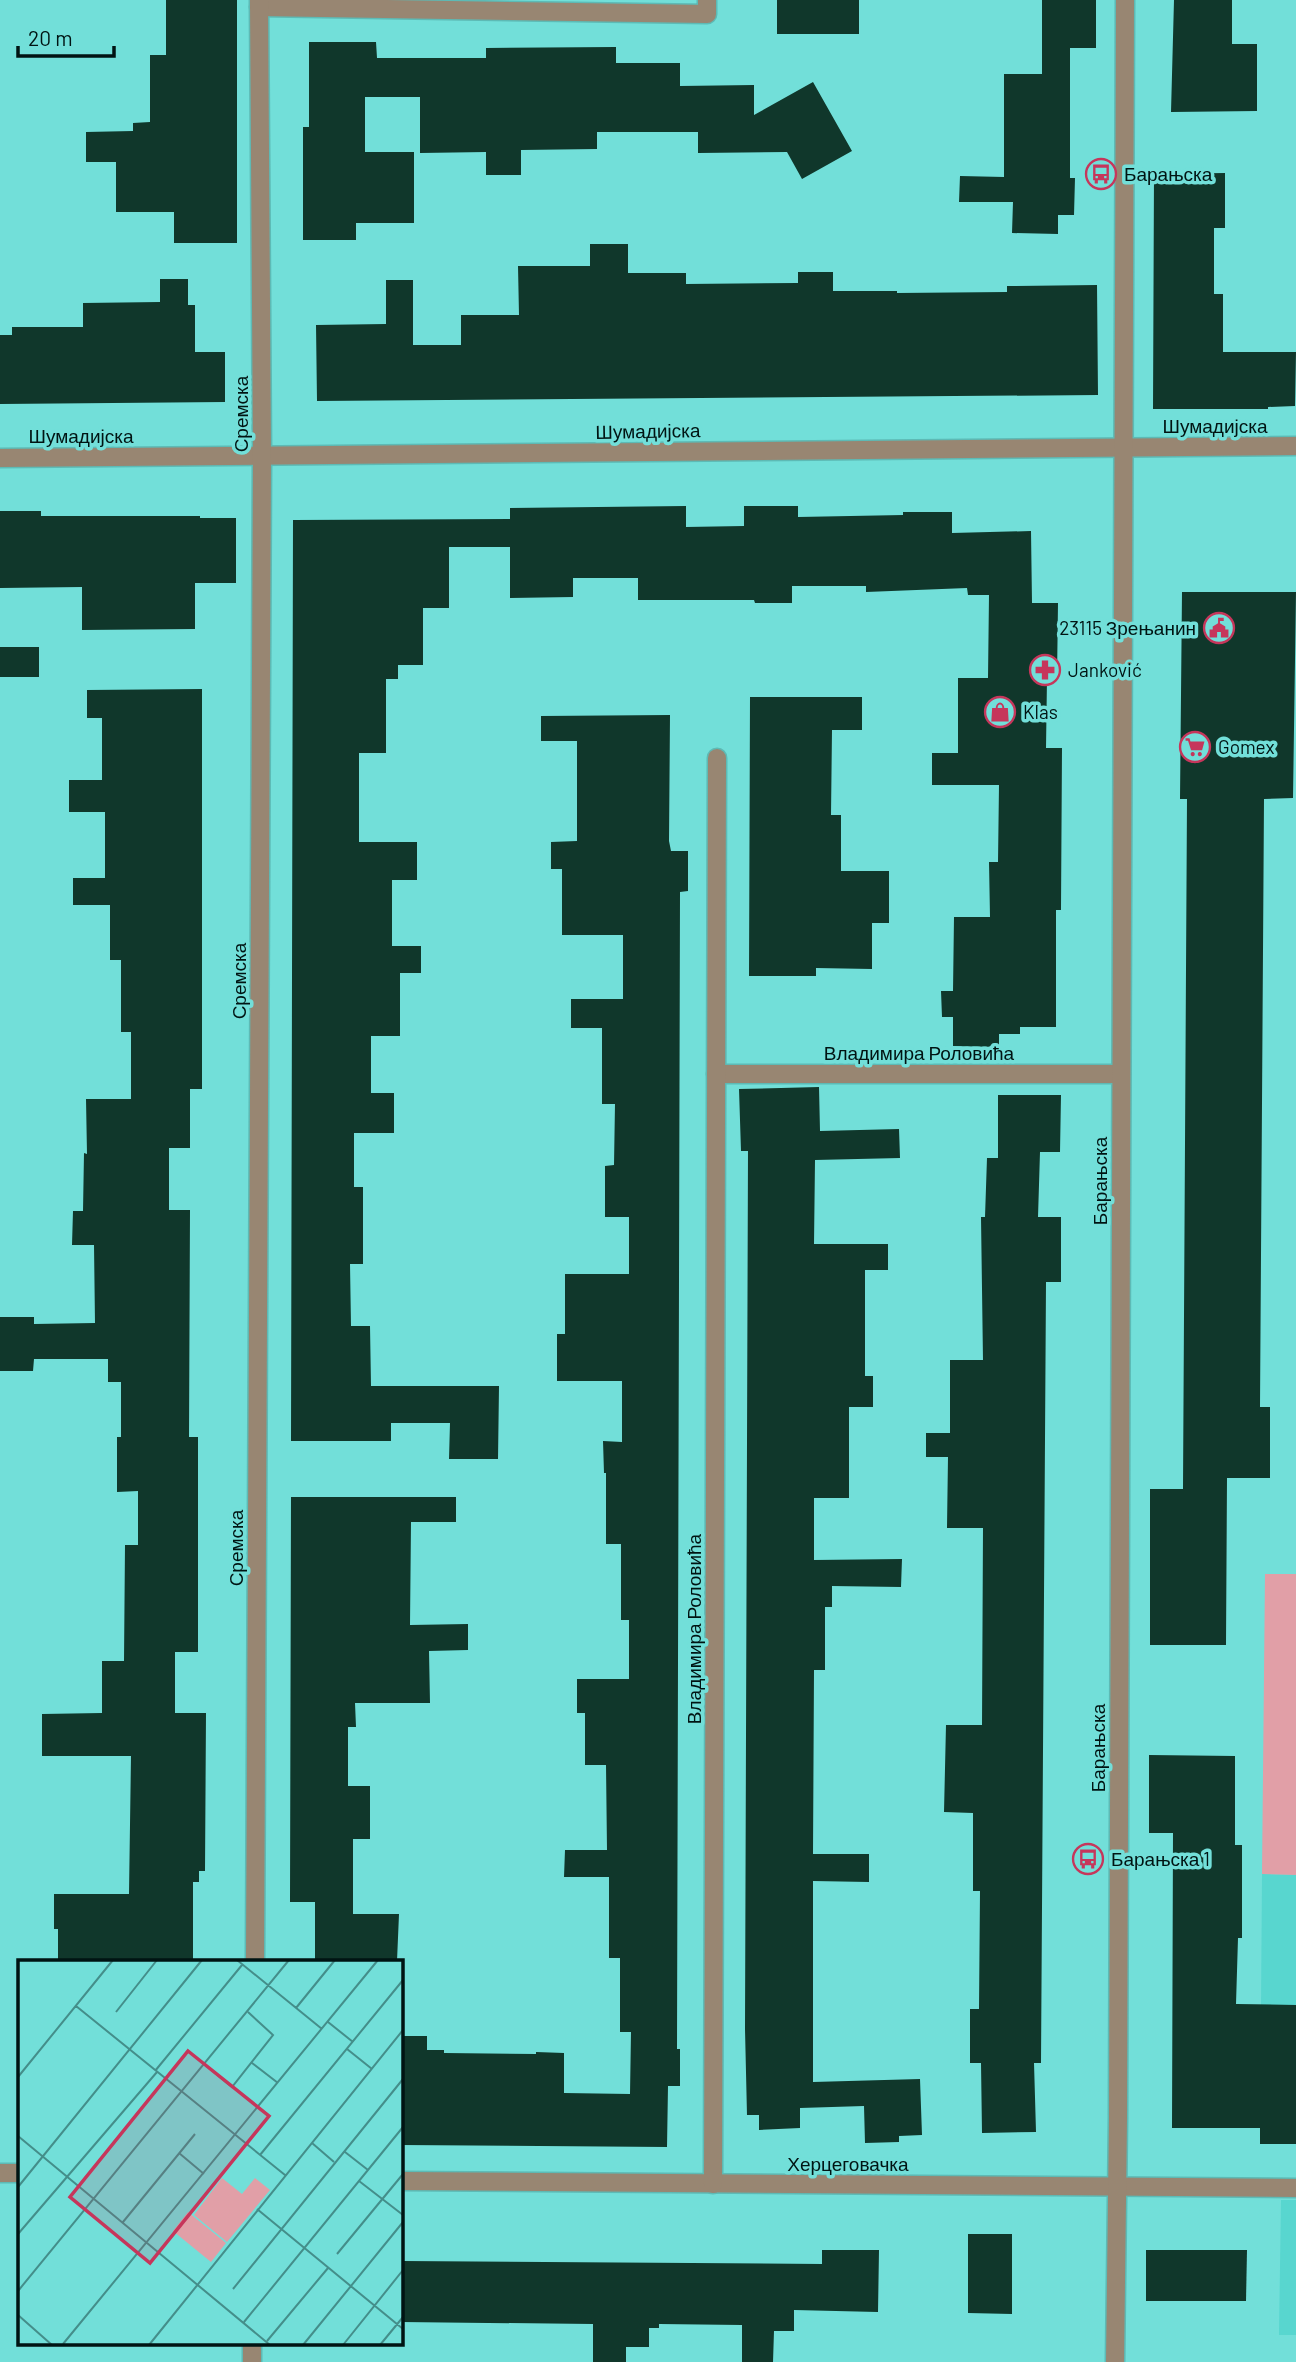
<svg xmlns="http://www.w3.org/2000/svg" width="1296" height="2362" font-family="Barlow,sans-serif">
  <rect width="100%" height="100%" fill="#72dfd9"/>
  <!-- built -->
  <g fill="#58d6cf">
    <polygon points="1262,1874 1296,1875 1296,2144 1260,2144"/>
    <polygon points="1281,2200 1296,2200 1296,2335 1279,2335"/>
  </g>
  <!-- green -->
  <polygon fill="#e19fa7" points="1265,1574 1296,1574 1296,1875 1262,1874"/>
  <!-- building -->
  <g fill="#10372b">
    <polygon points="166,0 237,0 237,243 174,243 174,212 116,212 116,162 86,162 86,132 133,131 133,123 150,122 150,55 166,55"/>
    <rect x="777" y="0" width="82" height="34"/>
    <polygon points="1042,0 1096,0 1096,48 1070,48 1070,178 1075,178 1074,215 1058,215 1058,234 1012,233 1013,202 959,202 960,176 1004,177 1004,74 1042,74"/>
    <polygon points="1174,0 1232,0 1232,44 1257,44 1257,111 1171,112"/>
    <polygon points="309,42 376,42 377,58 486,58 486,48 616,47 616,63 680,63 680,86 754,85 754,115 813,82 852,151 802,179 787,152 698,153 698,132 597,132 597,149 521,150 521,175 486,175 486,152 420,153 420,97 365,97 365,152 414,152 414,223 356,223 356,240 303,240 303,127 309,127"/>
    <polygon points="1225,173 1225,228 1214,228 1214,294 1223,294 1223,352 1296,352 1295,406 1268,407 1268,409 1153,409 1154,174"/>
    <polygon points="590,244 628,244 628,273 686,273 686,284 798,283 798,272 833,272 833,291 897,291 897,293 1007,292 1007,286 1097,285 1098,395 317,401 316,325 386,324 386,280 413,280 413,345 461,345 461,315 519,315 518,266 590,266"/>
    <polygon points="160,279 188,279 188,305 195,305 195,352 225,352 225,402 0,404 0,335 12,335 12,327 83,327 83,303 160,302"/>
    <polygon points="686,506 686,527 744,526 744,506 798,506 798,517 903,515 903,512 952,512 952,533 1031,531 1032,603 1058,603 1057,678 1047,678 1046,748 1062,748 1061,910 1056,910 1056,1027 1020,1027 1020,1034 999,1034 999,1047 953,1046 953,1017 942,1017 941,991 953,991 954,917 990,917 989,862 998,862 999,785 932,785 932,753 958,753 958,678 988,678 989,595 968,595 967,588 866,592 866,586 792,586 792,603 755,603 754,600 638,600 638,578 573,578 573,597 510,598 510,547 449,547 449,608 423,608 423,665 398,665 398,679 386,679 386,753 359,753 359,842 417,842 417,880 392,880 392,946 421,946 421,973 400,973 400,1036 371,1036 371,1093 394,1093 394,1133 354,1133 354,1187 363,1187 363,1264 350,1264 351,1326 370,1326 371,1386 499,1386 498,1459 449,1459 450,1423 391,1423 391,1441 291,1441 293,520 510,519 510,508"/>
    <polygon points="0,511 41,511 41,516 200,516 200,518 236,518 236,583 195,583 195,629 82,630 82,587 0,588"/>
    <polygon points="1182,592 1296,592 1293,798 1264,799 1260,1407 1270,1407 1270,1478 1227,1478 1226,1645 1150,1645 1150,1489 1183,1489 1187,799 1180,799"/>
    <rect x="0" y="647" width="39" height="30"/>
    <polygon points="202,689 202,1089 190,1089 190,1148 169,1148 169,1210 190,1210 189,1437 198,1437 198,1652 175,1652 175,1713 206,1713 205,1871 199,1871 199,1882 193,1882 193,1961 58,1961 58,1929 54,1929 54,1894 129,1894 131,1756 42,1756 42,1714 102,1713 102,1661 124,1661 125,1545 138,1545 138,1491 117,1492 117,1437 121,1437 121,1382 108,1382 108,1359 34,1359 33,1371 0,1371 0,1317 34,1317 34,1324 95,1323 94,1245 72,1245 73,1211 83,1211 84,1153 87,1154 86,1099 131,1099 131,1032 121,1032 121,960 110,960 110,905 73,905 73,878 105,878 105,812 69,812 69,780 102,780 102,718 87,718 87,690"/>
    <polygon points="750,697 862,697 862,730 832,730 831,815 841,815 841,871 889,871 889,923 872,923 872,969 816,968 816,976 749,976"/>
    <polygon points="670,715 669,841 671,851 688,851 688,891 680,892 677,2049 680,2049 680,2086 668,2086 667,2147 401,2145 401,2036 427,2036 427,2050 444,2050 444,2053 536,2054 536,2052 564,2053 564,2093 630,2094 631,2032 620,2032 620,1958 609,1958 609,1877 564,1877 565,1850 607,1850 606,1765 585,1765 585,1713 577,1713 577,1679 629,1679 629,1620 621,1620 621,1544 606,1544 606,1473 604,1473 603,1441 622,1442 622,1381 557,1381 557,1334 565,1334 565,1274 629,1274 629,1217 605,1217 605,1166 614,1165 615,1104 602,1104 602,1028 571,1028 571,999 623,999 623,935 562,935 562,869 551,869 551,842 577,841 577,741 541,741 541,716"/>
    <polygon points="819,1087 820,1131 899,1129 900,1158 815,1160 814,1244 888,1244 888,1270 865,1270 865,1376 873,1376 873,1407 849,1407 849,1498 814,1498 814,1560 902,1559 901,1587 832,1586 832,1607 825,1607 825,1670 814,1670 813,1854 869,1854 869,1882 813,1881 813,2082 920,2079 922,2135 899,2136 899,2142 865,2143 864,2106 800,2108 800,2128 759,2130 759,2115 747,2115 745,2029 748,1151 741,1151 739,1089"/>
    <polygon points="998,1095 1061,1095 1060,1152 1040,1152 1038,1217 1061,1217 1061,1282 1046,1282 1041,2063 1034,2063 1036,2132 982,2133 981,2063 970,2063 970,2009 979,2009 980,1891 973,1891 973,1813 944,1812 946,1725 982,1725 983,1528 947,1528 948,1457 926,1457 926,1433 950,1433 950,1360 983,1360 981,1217 985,1217 987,1158 998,1158"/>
    <polygon points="291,1497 456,1497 456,1522 411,1522 410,1625 468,1624 468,1650 429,1651 430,1703 355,1703 356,1727 348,1727 348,1786 370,1786 370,1839 353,1839 353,1914 399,1914 397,1961 315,1961 315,1902 290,1902"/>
    <polygon points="1149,1755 1235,1756 1235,1845 1242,1845 1242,1938 1238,1938 1236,2004 1296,2005 1296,2144 1260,2144 1260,2128 1172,2128 1173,1833 1149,1833"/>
    <polygon points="968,2234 1012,2234 1012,2314 968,2313"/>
    <polygon points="822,2250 879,2250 878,2312 794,2310 794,2331 774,2331 773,2362 742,2362 742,2325 659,2324 659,2328 649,2328 649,2347 626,2347 626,2362 593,2362 593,2324 401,2322 401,2261 822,2264"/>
    <polygon points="1146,2250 1247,2250 1246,2301 1146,2301"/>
  </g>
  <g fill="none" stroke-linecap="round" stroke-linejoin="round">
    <!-- minor casing -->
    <g stroke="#5dbab5" stroke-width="21">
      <g id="minor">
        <polyline points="259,7 707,14 707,0"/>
        <polyline points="0,458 1296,446"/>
        <polyline points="716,1074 1121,1074"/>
        <polyline points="255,1961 262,456 259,0"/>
        <polyline points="0,2173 19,2173"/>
        <polyline points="401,2181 1296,2188"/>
        <polyline points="713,2184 717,758"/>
        <polyline points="252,2362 252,2343"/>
        <polyline points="1115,2362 1118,2118 1125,0"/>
      </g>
    </g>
    <!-- minor -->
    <use href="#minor" stroke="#988672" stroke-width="18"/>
  </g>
  <!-- icons -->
  <defs>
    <g id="bus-ring" transform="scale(1.575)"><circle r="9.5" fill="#72dfd9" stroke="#c6365b" stroke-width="1.5"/><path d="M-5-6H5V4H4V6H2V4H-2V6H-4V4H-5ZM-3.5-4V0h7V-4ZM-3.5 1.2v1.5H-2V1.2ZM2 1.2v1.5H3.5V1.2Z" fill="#c6365b"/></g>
    <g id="civic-ring" transform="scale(1.575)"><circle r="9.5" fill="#72dfd9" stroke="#c6365b" stroke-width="1.5"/><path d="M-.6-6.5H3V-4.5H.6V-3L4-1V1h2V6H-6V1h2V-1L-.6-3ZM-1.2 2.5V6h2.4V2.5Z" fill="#c6365b"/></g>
    <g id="pharmacy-ring" transform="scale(1.575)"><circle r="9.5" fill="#72dfd9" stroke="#c6365b" stroke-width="1.5"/><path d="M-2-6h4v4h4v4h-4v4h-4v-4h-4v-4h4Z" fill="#c6365b"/></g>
    <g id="shop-ring" transform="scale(1.575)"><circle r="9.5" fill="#72dfd9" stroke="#c6365b" stroke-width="1.5"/><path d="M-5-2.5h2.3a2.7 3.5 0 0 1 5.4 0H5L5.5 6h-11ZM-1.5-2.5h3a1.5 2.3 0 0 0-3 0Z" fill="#c6365b"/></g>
    <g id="supermarket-ring" transform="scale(1.575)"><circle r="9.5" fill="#72dfd9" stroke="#c6365b" stroke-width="1.5"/><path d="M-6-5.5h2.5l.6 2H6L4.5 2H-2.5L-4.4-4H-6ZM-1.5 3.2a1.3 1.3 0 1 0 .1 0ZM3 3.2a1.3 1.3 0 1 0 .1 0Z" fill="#c6365b"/></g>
  </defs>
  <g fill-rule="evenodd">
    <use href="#bus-ring" x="1101" y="174"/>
    <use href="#civic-ring" x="1219" y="628"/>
    <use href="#pharmacy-ring" x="1045" y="670"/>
    <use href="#shop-ring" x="1000" y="712"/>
    <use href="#supermarket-ring" x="1195" y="747"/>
    <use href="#bus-ring" x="1088" y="1859"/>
  </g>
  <g text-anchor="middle" stroke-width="7" stroke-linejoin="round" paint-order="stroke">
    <!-- poi labels -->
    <g font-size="19" fill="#001413" stroke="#72dfd9" text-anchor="start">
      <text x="1124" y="181">Барањска</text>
      <text x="1196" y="635" text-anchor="end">23115 Зрењанин</text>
      <text x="1068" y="677">Janković</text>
      <text x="1023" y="719">Klas</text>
      <text x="1218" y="754">Gomex</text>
      <text x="1111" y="1866">Барањска 1</text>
    </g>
    <!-- street labels -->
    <g font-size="19" fill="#001413" stroke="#72dfd9">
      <text transform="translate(241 414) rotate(-90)" y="7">Сремска</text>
      <text x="1215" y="433">Шумадијска</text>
      <text transform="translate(648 431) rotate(-1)" y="7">Шумадијска</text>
      <text x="81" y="443">Шумадијска</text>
      <text transform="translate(239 981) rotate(-90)" y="7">Сремска</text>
      <text x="919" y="1060">Владимира Роловића</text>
      <text transform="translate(1100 1181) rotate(-90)" y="7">Барањска</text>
      <text transform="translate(236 1548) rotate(-90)" y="7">Сремска</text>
      <text transform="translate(694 1629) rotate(-90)" y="7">Владимира Роловића</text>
      <text transform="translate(1098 1748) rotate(-90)" y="7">Барањска</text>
      <text x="848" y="2171">Херцеговачка</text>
    </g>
  </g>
  <!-- overview -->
  <g transform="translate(18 1960)">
    <rect width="385" height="385" fill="#72dfd9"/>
    <path d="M204,218L224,234L237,218L252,230L209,282L176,255ZM170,252L208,283L193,302L155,271Z" fill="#e19fa7"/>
    <path fill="none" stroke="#448e8a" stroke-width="2" d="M219,0L304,69M58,46L267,215M278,48L317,0M98,52L139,0M310,62L335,82M329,89L354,109M234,103L260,123M186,104L214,127L255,75L230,52M137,111L224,5M0,117L95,0M0,176L252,385M294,183L316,202M327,192L350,210M161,193L186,214M242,195L385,20M341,221L385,255M0,227L184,0M239,249L385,369M105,262L177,174M0,274L139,112M319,294L385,214M215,329L385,119M0,331L271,0M0,355L34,385M226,362L385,167M249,381L310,308M45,384L360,0M131,385L385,70M285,385L385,262M325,385L385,310M362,385L385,357"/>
    <path fill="#c6365b" fill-opacity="0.15" stroke="#c6365b" stroke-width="3.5" d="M170,91L251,156L132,303L52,237Z"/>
    <rect width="385" height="385" fill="none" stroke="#001413" stroke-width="3.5"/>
  </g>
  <!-- scale -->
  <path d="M18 46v10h96v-10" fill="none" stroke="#001413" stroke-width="3.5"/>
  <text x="28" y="46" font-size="21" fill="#001413" stroke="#72dfd9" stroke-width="5" paint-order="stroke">20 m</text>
</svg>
